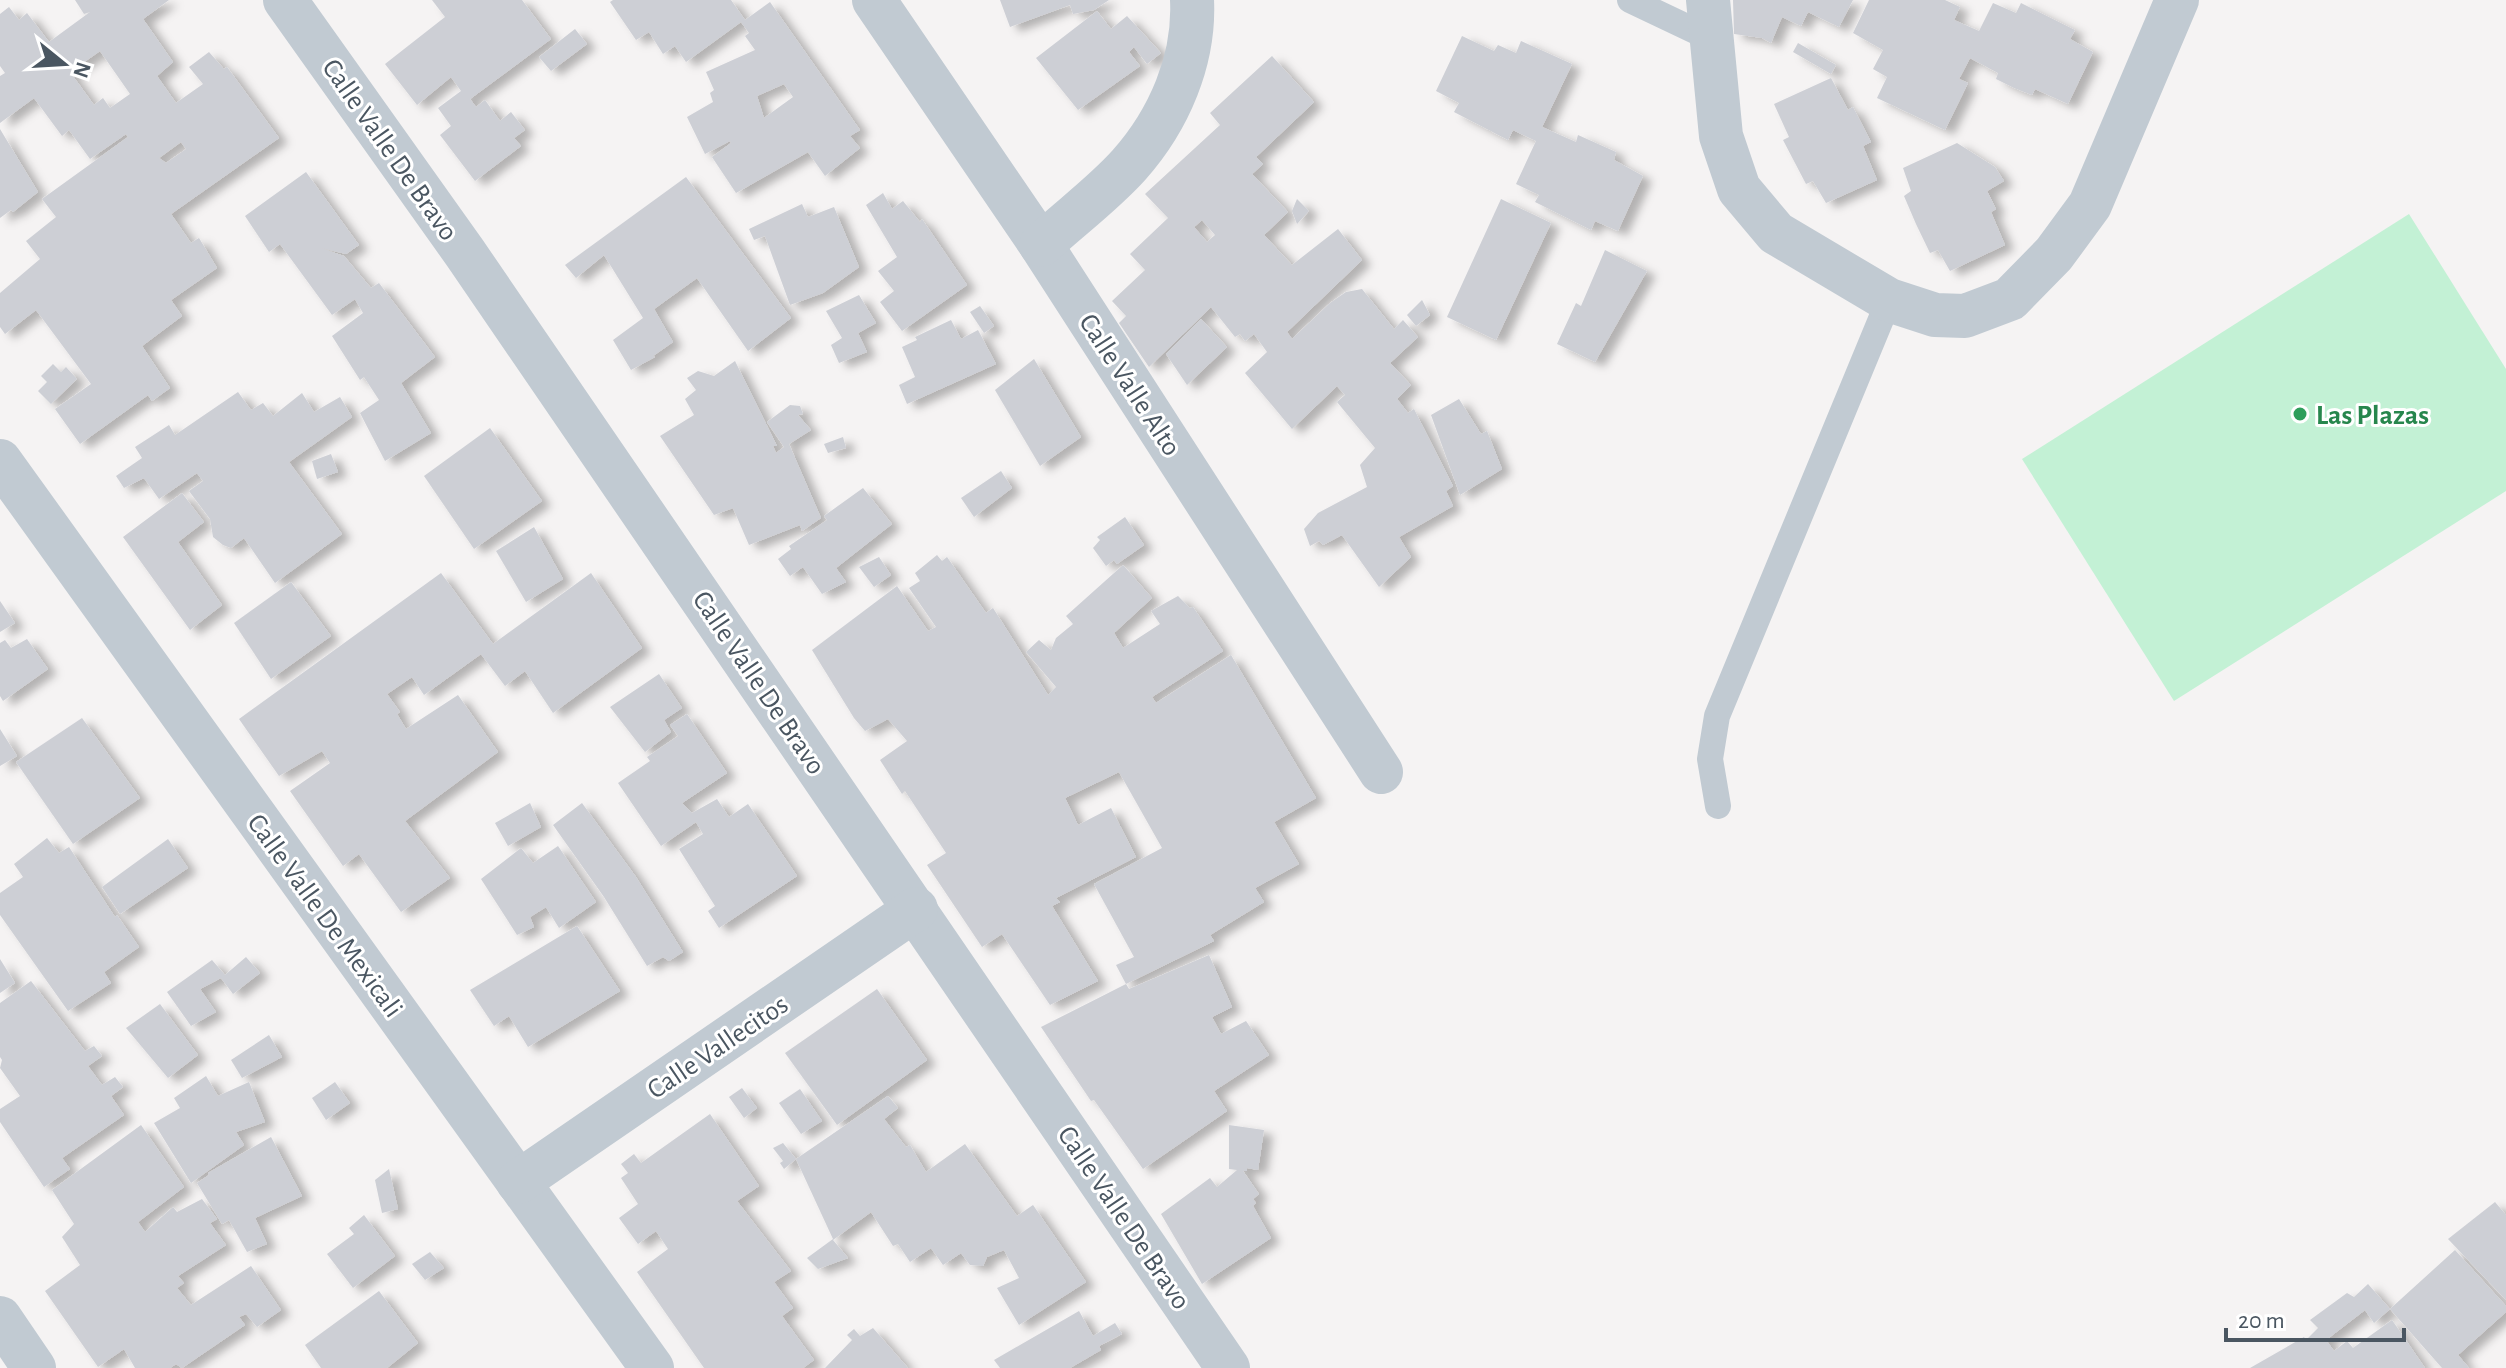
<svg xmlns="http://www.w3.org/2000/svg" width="2506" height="1368" font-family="'Alegreya Sans',sans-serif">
  <defs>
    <filter id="shadow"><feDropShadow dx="9" dy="5" stdDeviation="4" flood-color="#0004"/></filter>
  </defs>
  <rect width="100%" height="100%" fill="#f5f3f3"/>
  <!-- green -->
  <polygon fill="#c3f1d5" points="2409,214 2506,369 2506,491 2174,701 2022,459"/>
  <!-- building -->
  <g fill="#cdcfd5" fill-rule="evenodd" filter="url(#shadow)">
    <path d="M75,0H169L143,19L173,62L157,76L176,103L203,84L189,67L209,52L224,69L227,67L279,138L171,214L191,243L199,238L217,268L171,300L182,316L142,346L170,388L152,401L148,395L80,444L55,409L91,384L36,310L5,334L0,327V293L40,259L26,241L56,217L42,199L128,137L126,134L90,159L69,130L62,136L34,98L0,123V76L5,73L0,66V14L9,7L19,20L27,13L49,42L90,12L84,14ZM100,51L130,94L110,108L103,98L94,105L70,72ZM181,142L186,149L166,163L159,158Z"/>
    <polygon points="432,0 522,0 551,39 470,99 476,107 485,100 500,121 511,112 525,130 514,138 521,146 475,181 440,135 451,126 438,108 461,91 451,77 417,105 385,64 445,17"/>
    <path d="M613,0H731L745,20L770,2L860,130L850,136L860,148L825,176L808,152L736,193L712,157L731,143L730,141L705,154L687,117L713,102L710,93L714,90L706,72L755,50L745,36L749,33L741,22L686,62L675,46L663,54L649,32L636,40L610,2ZM784,84L793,97L764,118L757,96Z"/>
    <polygon points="1000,0 1109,0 1094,10 1073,14 1070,5 1010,27"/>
    <polygon points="1733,0 1853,0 1839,27 1808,12 1801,26 1782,17 1771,43 1762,38 1734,34"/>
    <polygon points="1869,0 1945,0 1960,7 1954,20 1979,31 1993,3 2016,13 2021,3 2075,30 2070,39 2093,52 2068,104 2035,89 2032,95 2014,88 1996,79 1998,73 1970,58 1959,79 1968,83 1945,130 1877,98 1887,77 1873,69 1883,50 1853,33"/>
    <polygon points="1097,11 1111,29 1127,16 1161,53 1147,64 1134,47 1129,52 1140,66 1078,110 1036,58"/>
    <polygon points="575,29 587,44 551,71 539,57"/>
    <polygon points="1462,36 1494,51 1498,45 1516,53 1521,41 1572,64 1542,127 1576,142 1578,135 1616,152 1614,160 1643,176 1618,231 1595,221 1591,230 1535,202 1539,195 1516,184 1536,141 1513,130 1508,140 1454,112 1459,103 1436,91"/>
    <polygon points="1798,43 1836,65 1831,74 1793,52"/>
    <path d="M1272,56L1314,102L1256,157L1263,164L1252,174L1288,212L1264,235L1292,265L1338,229L1362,260L1287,332L1292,339L1330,303L1346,292L1362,289L1394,329L1403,320L1418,337L1390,363L1411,385L1397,399L1408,413L1414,409L1453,486L1446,491L1453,506L1399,537L1411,557L1379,587L1342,535L1323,545L1319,541L1310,546L1304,529L1318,513L1367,487L1360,465L1375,448L1337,402L1345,395L1337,386L1292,429L1245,373L1267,352L1254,334L1245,341L1240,334L1235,337L1211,307L1149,367L1119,323L1126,316L1112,301L1145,270L1130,254L1168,218L1145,194L1220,125L1210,113ZM1202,220L1215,235L1207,242L1194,227Z"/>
    <polygon points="1831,78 1848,110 1853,107 1871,142 1863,146 1877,180 1826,203 1813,181 1806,184 1783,140 1789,137 1774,104"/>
    <polygon points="0,129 38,192 13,212 11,210 0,218"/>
    <polygon points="1957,143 1995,167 2004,181 1987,191 1996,209 1991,212 2005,245 1950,271 1938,250 1930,253 1916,224 1904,196 1911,191 1903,168"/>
    <polygon points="306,172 359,245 346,254 321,248 344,256 371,288 379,283 435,357 401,383 431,433 385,461 360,413 379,400 364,377 360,380 332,336 363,313 355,299 332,315 280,244 269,252 245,216"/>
    <polygon points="686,177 791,318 748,351 697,278 654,309 673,342 653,356 655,357 631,370 613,340 643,318 604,255 576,278 565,265"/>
    <polygon points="883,193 892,209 903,201 920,222 922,219 967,285 902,331 880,302 894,291 878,271 897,257 866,205"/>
    <polygon points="1297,199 1309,211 1297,224 1292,211"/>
    <polygon points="1501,199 1551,223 1496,340 1447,317"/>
    <polygon points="802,204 808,217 834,207 859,267 823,293 790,305 765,236 754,240 749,229"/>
    <polygon points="1605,250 1647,271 1595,362 1557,344 1576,303 1581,306"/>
    <polygon points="859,295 876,323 858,333 867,352 839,363 831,345 842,338 826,311"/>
    <polygon points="1422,300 1430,315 1416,326 1407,315"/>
    <polygon points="980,306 994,326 984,333 970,312"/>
    <polygon points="1201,319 1227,347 1187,385 1166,354"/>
    <polygon points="951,320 961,339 978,330 996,364 907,404 899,385 915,377 902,347 917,340 915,337"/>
    <polygon points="1034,359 1081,437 1040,466 995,390"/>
    <polygon points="735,361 777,446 773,446 776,453 784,447 767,422 790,405 800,406 803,414 798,415 811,430 789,444 821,518 802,531 800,525 749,545 733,508 714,515 660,436 694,415 685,399 696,390 687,378 698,371 714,376"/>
    <polygon points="53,364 61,372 66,367 77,379 51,404 38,391 47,382 41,376"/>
    <polygon points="238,392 251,410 263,403 273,416 302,393 314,412 340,397 352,417 289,462 342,534 275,583 244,538 231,548 223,545 213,537 210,519 189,491 203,481 197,473 159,499 144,478 124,488 116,476 142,458 135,447 169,425 175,435"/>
    <polygon points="1459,399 1481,434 1487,431 1502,469 1460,495 1431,415"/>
    <polygon points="490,428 542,501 474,549 424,476"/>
    <polygon points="843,437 846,448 828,453 824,444"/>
    <polygon points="331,454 338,472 317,479 312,461"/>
    <polygon points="1001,471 1012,488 974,517 961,498"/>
    <polygon points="863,488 892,524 836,568 846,582 822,594 803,567 790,576 778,559 791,549 789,546 827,520 824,516"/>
    <polygon points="182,493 204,522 178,542 222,605 190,630 123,537"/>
    <polygon points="1125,517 1144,545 1117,564 1114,560 1106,566 1093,548 1100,540 1097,537"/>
    <polygon points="534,527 563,579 526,602 496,551"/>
    <polygon points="937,555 942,561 947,557 986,613 993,608 1048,695 1056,687 1026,652 1039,640 1051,650 1056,638 1073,624 1066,616 1123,565 1152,598 1114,633 1123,648 1160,624 1151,611 1178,596 1190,608 1193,607 1223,651 1152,697 1156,703 1231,655 1316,798 1274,822 1299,864 1255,888 1264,902 1210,935 1214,941 1126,984 1116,965 1134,957 1094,884 1162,848 1119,772 1065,798 1078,825 1111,808 1136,857 1056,898 1060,902 1052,906 1098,981 1050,1005 1002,934 982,947 927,865 946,853 905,791 902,794 880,760 907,741 888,719 865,731 854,718 812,650 897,586 928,631 936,627 909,588 920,581 915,573"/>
    <polygon points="879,557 891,575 874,587 859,567"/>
    <polygon points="441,573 493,644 591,573 642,648 553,713 525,671 505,686 481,654 424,695 412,677 387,694 400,712 397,714 406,729 458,695 498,752 405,821 450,878 401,912 359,854 343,866 290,791 330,763 322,751 279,776 239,719"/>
    <polygon points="291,582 331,636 271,679 234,623"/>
    <polygon points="0,601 15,623 0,632"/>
    <polygon points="27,639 48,669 3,701 0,696 0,643 5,640 11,648"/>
    <polygon points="659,674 682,708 664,720 671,732 645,752 610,707"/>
    <polygon points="687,714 727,773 682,803 692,813 717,799 729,817 748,804 797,876 719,928 708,911 715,906 679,849 703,834 696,822 661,846 618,783 650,761 647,757 678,736 670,725"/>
    <polygon points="82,718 140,798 73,844 16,762"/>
    <polygon points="0,729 17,756 0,766"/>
    <polygon points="530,803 541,827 508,846 495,823"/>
    <polygon points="582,803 636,877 683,952 669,961 663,957 647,966 604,897 553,825"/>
    <polygon points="47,838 59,853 69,847 115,917 117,915 139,947 104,972 111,983 68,1011 0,915 0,893 23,877 14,864"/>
    <polygon points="168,839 188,868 120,914 102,887"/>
    <polygon points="558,846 596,902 559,928 546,907 530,917 534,927 517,935 481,879 521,848 533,863"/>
    <polygon points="577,926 620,991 528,1047 509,1016 494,1026 470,990"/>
    <polygon points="1209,955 1232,1007 1212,1017 1221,1034 1246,1021 1269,1055 1214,1091 1227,1111 1143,1169 1094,1100 1091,1101 1041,1027 1126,984 1129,989"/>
    <polygon points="246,957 260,973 233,994 221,978 200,989 216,1012 191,1026 167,992 212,960 225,975"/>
    <polygon points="0,959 15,983 0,993"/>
    <polygon points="31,981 85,1051 94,1046 102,1056 88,1066 102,1085 115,1077 123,1087 111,1096 124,1115 62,1158 70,1169 44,1187 0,1122 0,1109 20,1096 0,1068 2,1060 0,1057 0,1003"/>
    <polygon points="877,989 927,1060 837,1125 785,1053"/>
    <polygon points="160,1004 198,1055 168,1078 126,1028"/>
    <polygon points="269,1035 282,1057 242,1078 231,1060"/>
    <polygon points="206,1076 218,1096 249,1082 265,1122 236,1132 244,1145 191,1183 154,1123 180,1108 174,1098"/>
    <polygon points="335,1082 350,1103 326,1120 312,1098"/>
    <polygon points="742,1088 757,1108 744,1118 729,1097"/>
    <polygon points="800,1089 822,1121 801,1134 779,1103"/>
    <polygon points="888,1096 898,1108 884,1119 906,1147 910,1145 926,1172 965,1144 1017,1216 1033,1205 1086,1282 1019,1325 997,1288 1019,1278 1004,1250 987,1257 983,1266 970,1265 961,1253 943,1265 931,1248 910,1262 898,1244 893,1246 871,1212 833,1240 848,1258 818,1269 807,1258 833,1239 796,1159 784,1169 780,1163 783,1161 773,1148 783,1143 796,1159"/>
    <polygon points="710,1114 759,1186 737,1201 791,1271 774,1282 793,1308 782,1316 814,1360 803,1368 704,1368 637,1272 668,1249 656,1231 638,1244 619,1218 638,1204 621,1178 628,1173 621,1164 634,1154 641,1163"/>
    <polygon points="141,1125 184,1187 138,1222 145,1232 173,1207 177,1212 202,1199 217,1219 210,1223 226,1245 178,1276 184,1283 177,1288 191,1305 251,1266 281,1310 257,1327 246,1314 239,1317 245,1325 182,1368 176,1364 170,1368 135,1368 124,1349 98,1367 45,1291 80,1265 62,1237 74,1224 52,1190"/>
    <polygon points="1229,1125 1264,1130 1258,1170 1247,1168 1247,1171 1243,1171 1259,1194 1253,1199 1256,1203 1253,1206 1271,1238 1202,1284 1161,1214 1210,1178 1217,1187 1237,1170 1229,1169"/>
    <polygon points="271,1137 302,1196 255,1218 267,1244 247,1252 229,1220 222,1224 197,1183 209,1175 208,1173"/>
    <polygon points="389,1169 398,1209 382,1213 375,1180"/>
    <polygon points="2495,1202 2506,1215 2506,1300 2448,1239"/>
    <polygon points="364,1215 395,1256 353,1288 327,1254 354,1234 349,1228"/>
    <polygon points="2455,1250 2506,1306 2506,1312 2458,1355 2469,1368 2442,1368 2390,1309"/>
    <polygon points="430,1252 444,1268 425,1280 412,1264"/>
    <polygon points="2368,1284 2390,1309 2374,1323 2365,1310 2326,1340 2334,1351 2347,1341 2353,1348 2392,1320 2425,1368 2250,1368 2304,1337 2306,1340 2318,1328 2310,1320 2347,1293 2354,1297"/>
    <polygon points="379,1291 418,1343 387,1368 321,1368 305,1345"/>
    <polygon points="1079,1311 1093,1336 1115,1323 1122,1334 1099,1346 1101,1350 1070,1368 1000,1368 994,1360"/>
    <polygon points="873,1328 908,1368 825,1368 852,1340 847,1335 854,1329 860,1336"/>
  </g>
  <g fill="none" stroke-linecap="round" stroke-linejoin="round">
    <!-- service -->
    <g stroke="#c1cad2" stroke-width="26">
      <polyline points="1630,0 1710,38"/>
      <polyline points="1718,806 1710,759 1717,716 1889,300"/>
    </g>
    <!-- minor -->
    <g stroke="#c1cad2" stroke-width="44">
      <polyline points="285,0 465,253 1228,1368"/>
      <polyline points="874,0 1041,245 1381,772"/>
      <polyline points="1708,0 1721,136 1739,189 1776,233 1889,300 1935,315 1965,316 2010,299 2054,254 2090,205 2177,0"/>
      <path d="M1041,245C1070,218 1103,194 1129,165C1169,120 1195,60 1192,0"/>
      <polyline points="0,461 652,1368"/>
      <polyline points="518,1182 916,909"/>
      <polyline points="0,1318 34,1368"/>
    </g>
  </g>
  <!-- markers -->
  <circle fill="#2e9e5b" stroke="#fff" stroke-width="3" cx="2300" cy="414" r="8"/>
  <g text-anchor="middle" stroke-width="6" stroke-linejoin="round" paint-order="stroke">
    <!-- street labels -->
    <g font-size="28" fill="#4a5661" stroke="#fff">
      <text transform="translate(391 149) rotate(55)" y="10">Calle Valle De Bravo</text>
      <text transform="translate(1131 384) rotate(57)" y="10">Calle Valle Alto</text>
      <text transform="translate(760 682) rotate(56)" y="10">Calle Valle De Bravo</text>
      <text transform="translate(326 915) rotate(54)" y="10">Calle Valle De Mexicali</text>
      <text transform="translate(717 1046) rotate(-34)" y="10">Calle Vallecitos</text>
      <text transform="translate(1125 1217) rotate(56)" y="10">Calle Valle De Bravo</text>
    </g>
    <!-- leisure labels -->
    <g font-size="28" font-weight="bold" fill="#27864d" stroke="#fff" text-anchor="start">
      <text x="2316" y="424">Las Plazas</text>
    </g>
  </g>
  <!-- north arrow -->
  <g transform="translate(64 64) rotate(108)" stroke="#ffffff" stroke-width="6" paint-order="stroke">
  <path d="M0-6L14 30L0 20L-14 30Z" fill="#4a5661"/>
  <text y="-12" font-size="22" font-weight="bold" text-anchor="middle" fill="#4a5661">N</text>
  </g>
  <!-- scale -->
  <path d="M2226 1328v12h178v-12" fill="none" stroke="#4a5661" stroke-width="4"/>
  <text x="2238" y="1328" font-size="24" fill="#4a5661" stroke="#ffffff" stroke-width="6" paint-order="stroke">20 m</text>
</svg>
